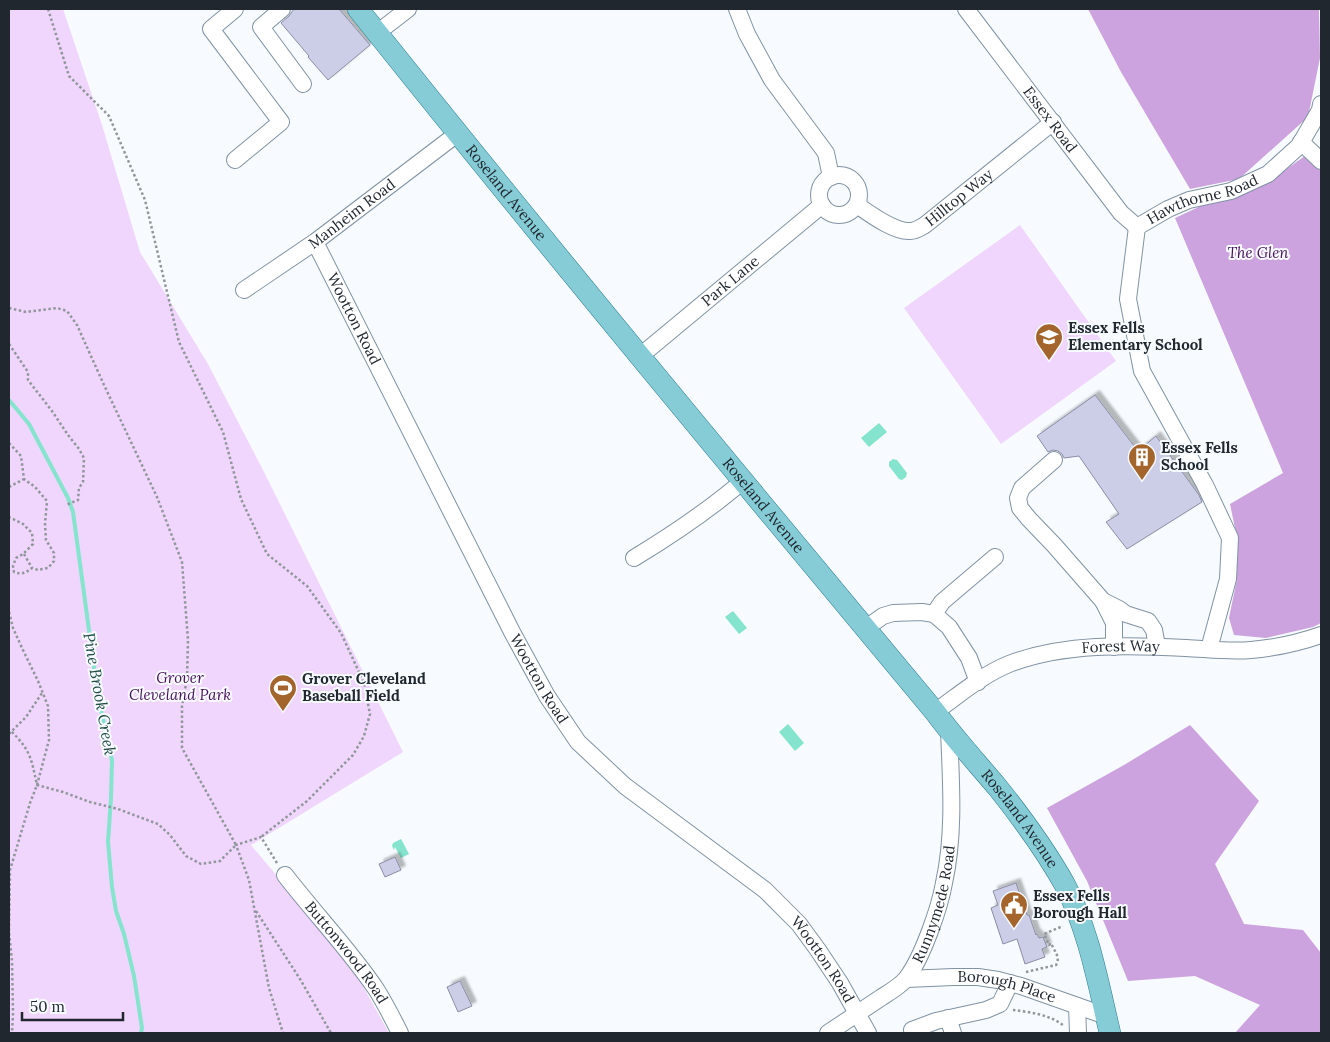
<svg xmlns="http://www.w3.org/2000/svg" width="1330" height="1042" font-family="Lora,serif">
  <defs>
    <filter id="shadow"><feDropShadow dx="4.5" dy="-4.5" stdDeviation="1" flood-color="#0004"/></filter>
  </defs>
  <rect width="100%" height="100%" fill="#f7fbff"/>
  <!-- green -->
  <g fill="#f0d6fc">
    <polygon points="9,9 63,9 102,125 140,252 208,364 263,470 403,752 251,845 350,963 389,1033 9,1033"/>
    <polygon points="1020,225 1116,361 1001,444 904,308"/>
  </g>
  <!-- forest -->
  <g fill="#cca2df">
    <polygon points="1088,9 1319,9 1320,58 1308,117 1239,179 1190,189 1121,72"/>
    <polygon points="1309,153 1321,166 1321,623 1313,627 1266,638 1234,635 1229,618 1237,579 1237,538 1230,504 1283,473 1175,218 1203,205 1271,180"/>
    <polygon points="1190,725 1259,801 1215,864 1244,924 1303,930 1321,953 1321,1033 1235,1033 1260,1005 1195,976 1128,981 1087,881 1047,808 1124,765"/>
  </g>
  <!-- water -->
  <g fill="#84e4cd">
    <polygon points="879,423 887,432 869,447 861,438"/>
    <polygon points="893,459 897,460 907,473 906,477 902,480 899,479 889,466 889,462"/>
    <polygon points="733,611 747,628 739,634 725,617"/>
    <polygon points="788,724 804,743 795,751 779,732"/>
    <polygon points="401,839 409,854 401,858 395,847 394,850 392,846 393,843"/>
  </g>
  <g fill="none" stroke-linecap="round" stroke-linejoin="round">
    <!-- stream -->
    <polyline stroke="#84e4cd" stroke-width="4" points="9,400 29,424 68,498 73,512 98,697 112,760 111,798 108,842 112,887 116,911 124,934 134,976 142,1028 141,1033"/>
  </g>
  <!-- building -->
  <g fill="#cbcee6" stroke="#8a8da3" filter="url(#shadow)">
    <polygon points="294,9 339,9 370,45 328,80 308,57 309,56 281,23 289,16"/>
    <polygon points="1095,395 1138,451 1156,436 1199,495 1202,502 1127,549 1106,522 1119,514 1079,456 1064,458 1062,454 1058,451 1053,450 1048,452 1037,436"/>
    <polygon points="395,857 401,870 385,877 379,864"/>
    <polygon points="1016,883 1027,915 1029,915 1036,935 1037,934 1039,938 1043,937 1047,947 1042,949 1045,957 1025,964 1017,939 1003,944 991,908 998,905 993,891"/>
    <polygon points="460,981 472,1006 458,1012 447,987"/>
  </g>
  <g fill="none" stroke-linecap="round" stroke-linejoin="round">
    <!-- minor casing -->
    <g stroke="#8092a3" stroke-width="18">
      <g id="minor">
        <polyline points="282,9 261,27 303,84"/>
        <polyline points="737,9 747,34 772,80 826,153 831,177"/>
        <path id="s1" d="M966,9L1121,213L1137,227"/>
        <polyline points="377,33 408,9"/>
        <polyline points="1301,142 1321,161"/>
        <polyline points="235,160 281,122 211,29 235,9"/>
        <circle cx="839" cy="195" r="20"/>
        <path id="s2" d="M857,205C870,214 894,232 910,231C916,231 920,228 925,225L1053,122"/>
        <path id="s3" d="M315,242L512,632L547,696L578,742L625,786L765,890L799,924L818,950L840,983L868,1033"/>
        <path id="s4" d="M244,290L315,242L457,134"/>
        <path id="s5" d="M639,357L822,205"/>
        <polyline points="1054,460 1022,488 1018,498 1020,508 1029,519 1054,545 1103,601 1119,609 1126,614 1148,621 1154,630 1157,646"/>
        <path d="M634,558C672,535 709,510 743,481"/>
        <polyline points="1103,601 1114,623 1114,647"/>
        <polyline points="934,614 942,602 995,557"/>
        <polyline points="866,628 883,616 893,613 922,612 934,614 949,627 969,658 978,682"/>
        <path id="s6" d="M1209,649L1228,579L1230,538L1205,485L1142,371L1128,299L1137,227L1168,209L1189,200L1231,191L1268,174L1299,146L1320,110L1321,104"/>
        <path id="s7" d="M935,712C959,695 982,675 1009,664C1063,643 1129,645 1186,648C1207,649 1230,652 1251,650C1275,648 1298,643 1321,635"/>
        <path id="s8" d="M285,875C315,914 349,949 376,989C385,1003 393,1019 400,1033"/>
        <path id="s9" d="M906,979L954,977H978L998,980L1021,986L1106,1016"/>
        <polyline points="1077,1006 1078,1033"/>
        <polyline points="948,1018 953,1033"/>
        <path id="s10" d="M828,1033C846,1021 864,1009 882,997C890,992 900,986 906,979C917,965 924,947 930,931C936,915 941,900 944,883C955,833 951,781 949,731"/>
        <polyline points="913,1033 912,1030 936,1021 986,1010 1000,1004 1010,983"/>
      </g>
    </g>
    <!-- major casing -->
    <g stroke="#2c7c8b" stroke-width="22">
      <g id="major">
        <path id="s11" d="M358,9C547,246 741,479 935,712C955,739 977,763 998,788C1022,818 1046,851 1065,885C1089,931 1098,983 1110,1033"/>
      </g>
    </g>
    <!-- path -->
    <g stroke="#91969c" stroke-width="2.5" stroke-dasharray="2.5 2.5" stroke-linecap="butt">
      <polyline points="48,9 69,76 109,116 145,200 179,342 223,432 241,499 267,554 307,586 341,633 364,683 370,714 364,736 353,755 307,801 261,837"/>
      <path d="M9,308L26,312L57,308L67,311L77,325L104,385L157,497L182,562L188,640L187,679L182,706V748L236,845L220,861L201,864L186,856L170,835L158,824L118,809L90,802L63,792L37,785C31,758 31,751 11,731"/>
      <polyline points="9,344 28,372 28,380 52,411 68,435 79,449 84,458 83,482 79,488 78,500 66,505"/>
      <path d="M9,443L21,456L24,479L35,487L47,501L45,524L46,540L54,553V561L48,568L38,570L32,568C25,573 22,575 14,572L13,566L16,558L23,554L33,544L32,533L23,524L9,517"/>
      <polyline points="9,487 24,479"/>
      <polyline points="24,554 32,568"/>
      <polyline points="9,612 13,628 22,648 38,681 48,706 49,740 37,785 30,803 10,870 9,932 12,961 13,1014 12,1033"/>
      <polyline points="9,734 26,717 42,693"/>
      <polyline points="277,863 261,837 236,845 249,880 269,988 283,1033"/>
      <polyline points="256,911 300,979 331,1033"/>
      <path d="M1026,972L1056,965C1061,957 1054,951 1051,943L1049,945L1044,934L1063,926"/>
      <path d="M1013,1010C1030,1012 1051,1015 1064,1026"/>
    </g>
    <!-- minor -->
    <use href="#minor" stroke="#fff" stroke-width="16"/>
    <!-- major -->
    <use href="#major" stroke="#85ccd7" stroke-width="21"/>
  </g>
  <!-- icons -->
  <defs>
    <g id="school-pin" transform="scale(1.4375)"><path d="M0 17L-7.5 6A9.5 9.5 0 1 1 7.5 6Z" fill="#a4652d" stroke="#f7fbff"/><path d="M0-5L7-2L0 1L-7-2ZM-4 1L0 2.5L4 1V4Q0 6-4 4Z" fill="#fff"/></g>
    <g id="building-pin" transform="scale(1.4375)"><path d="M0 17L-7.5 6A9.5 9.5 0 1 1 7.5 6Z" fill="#a4652d" stroke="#f7fbff"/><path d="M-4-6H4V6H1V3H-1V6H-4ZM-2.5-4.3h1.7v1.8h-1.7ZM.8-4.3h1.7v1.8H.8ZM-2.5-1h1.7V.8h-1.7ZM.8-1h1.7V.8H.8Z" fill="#fff"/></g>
    <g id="stadium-pin" transform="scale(1.4375)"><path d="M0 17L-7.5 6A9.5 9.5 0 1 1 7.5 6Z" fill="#a4652d" stroke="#f7fbff"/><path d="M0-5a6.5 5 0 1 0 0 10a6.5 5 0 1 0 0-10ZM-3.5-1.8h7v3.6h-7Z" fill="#fff"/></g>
    <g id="civic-pin" transform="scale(1.4375)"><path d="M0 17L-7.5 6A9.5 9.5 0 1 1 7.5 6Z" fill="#a4652d" stroke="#f7fbff"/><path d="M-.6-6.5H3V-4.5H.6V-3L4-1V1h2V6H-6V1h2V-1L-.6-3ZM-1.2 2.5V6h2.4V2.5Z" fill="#fff"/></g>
  </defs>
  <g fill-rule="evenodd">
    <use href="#school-pin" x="1049" y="337"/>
    <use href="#building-pin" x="1142" y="457"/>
    <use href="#stadium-pin" x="283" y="688"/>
    <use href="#civic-pin" x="1014" y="905"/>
  </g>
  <g text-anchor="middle" stroke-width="4" stroke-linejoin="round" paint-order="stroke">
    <!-- street labels -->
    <g font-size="15" fill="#20272e" stroke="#f7fbff">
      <text dy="5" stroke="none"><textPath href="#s1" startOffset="139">Essex Road</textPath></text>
      <text dy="5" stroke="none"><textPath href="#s11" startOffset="236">Roseland Avenue</textPath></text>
      <text dy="5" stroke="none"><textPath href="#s2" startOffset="120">Hilltop Way</textPath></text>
      <text dy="5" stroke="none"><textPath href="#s6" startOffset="520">Hawthorne Road</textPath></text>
      <text dy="5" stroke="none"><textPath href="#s4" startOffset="132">Manheim Road</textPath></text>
      <text dy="5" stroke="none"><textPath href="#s5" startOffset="119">Park Lane</textPath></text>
      <text dy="5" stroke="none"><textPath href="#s3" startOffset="86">Wootton Road</textPath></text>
      <text dy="5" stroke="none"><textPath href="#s11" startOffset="641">Roseland Avenue</textPath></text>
      <text dy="5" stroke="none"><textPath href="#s7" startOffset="202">Forest Way</textPath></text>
      <text dy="5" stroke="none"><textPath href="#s3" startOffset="491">Wootton Road</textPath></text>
      <text dy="5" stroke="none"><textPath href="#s11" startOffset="1046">Roseland Avenue</textPath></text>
      <text dy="5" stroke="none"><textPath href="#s10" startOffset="176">Runnymede Road</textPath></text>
      <text dy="5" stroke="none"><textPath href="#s8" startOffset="99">Buttonwood Road</textPath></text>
      <text dy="5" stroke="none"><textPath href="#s3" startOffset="895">Wootton Road</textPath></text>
      <text dy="5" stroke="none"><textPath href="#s9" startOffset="102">Borough Place</textPath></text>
    </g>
    <!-- park labels -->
    <g font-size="15" font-style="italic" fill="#460f59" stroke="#f7fbff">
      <text x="1258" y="258">The Glen</text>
      <text x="180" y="683">Grover<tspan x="180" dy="17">Cleveland Park</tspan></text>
    </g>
    <!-- poi labels -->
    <g font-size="15" font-weight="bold" fill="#20272e" stroke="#f7fbff" text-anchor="start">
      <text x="1068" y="333">Essex Fells<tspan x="1068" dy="17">Elementary School</tspan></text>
      <text x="1161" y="453">Essex Fells<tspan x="1161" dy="17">School</tspan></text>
      <text x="302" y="684">Grover Cleveland<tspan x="302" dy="17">Baseball Field</tspan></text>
      <text x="1033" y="901">Essex Fells<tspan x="1033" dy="17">Borough Hall</tspan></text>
    </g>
    <!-- water labels -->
    <g font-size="16" font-style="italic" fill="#224d43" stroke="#f7fbff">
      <text transform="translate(100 694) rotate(80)" y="6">Pine Brook Creek</text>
    </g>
  </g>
  <!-- border -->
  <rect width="1330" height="1042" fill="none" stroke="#20272e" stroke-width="20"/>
  <!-- scale -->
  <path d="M22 1012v8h101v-8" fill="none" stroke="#20272e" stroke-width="2.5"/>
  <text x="30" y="1012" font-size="15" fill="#20272e" stroke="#f7fbff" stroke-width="4" paint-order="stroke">50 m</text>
</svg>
